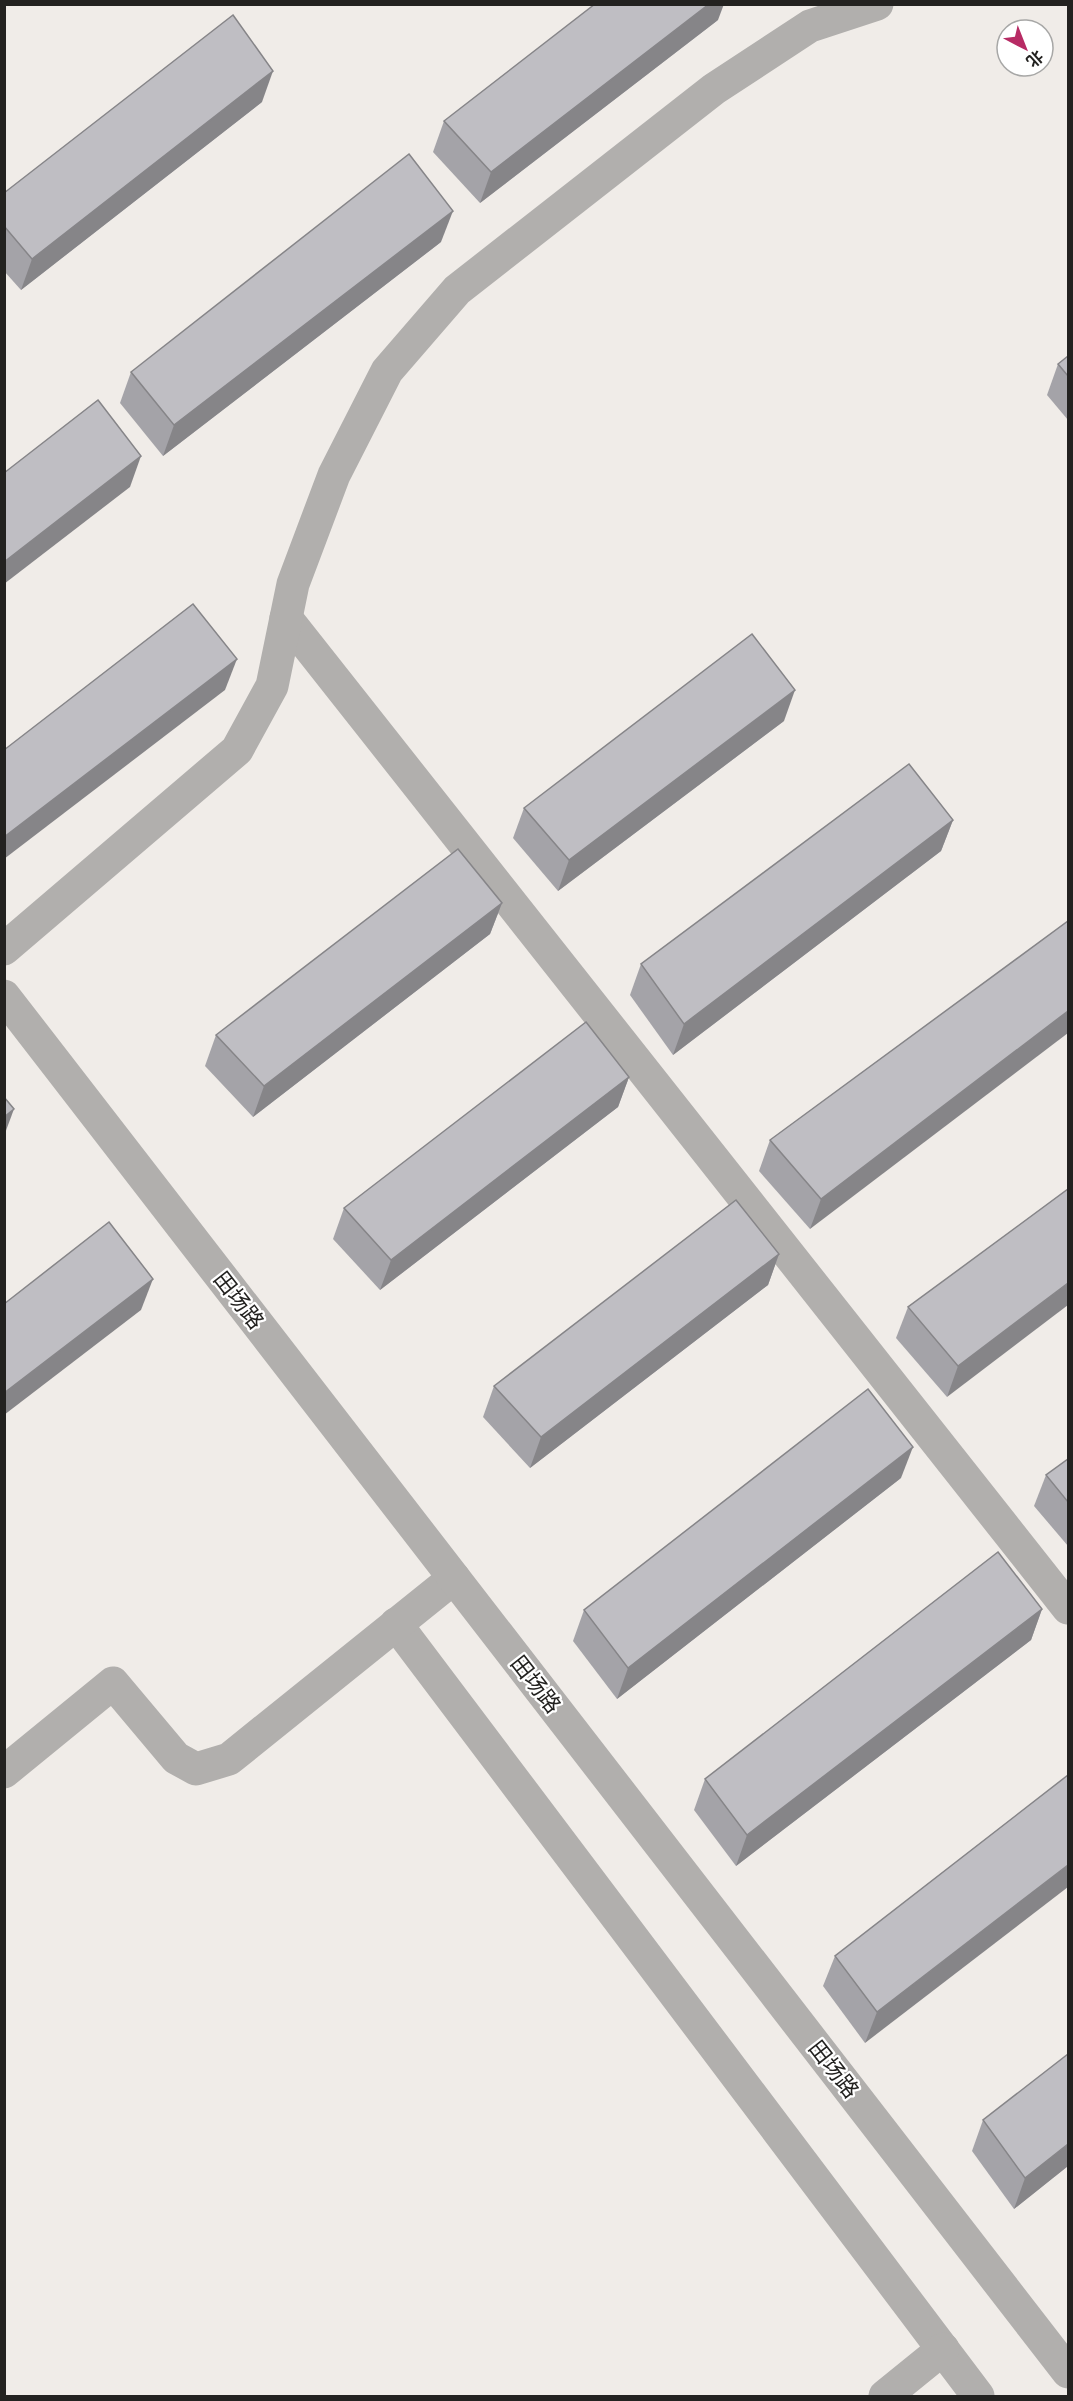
<svg xmlns="http://www.w3.org/2000/svg" width="1073" height="2401" font-family="Jost,'Noto Sans SC',sans-serif">
  <rect width="100%" height="100%" fill="#f0ece8"/>
  <g fill="none" stroke-linecap="round" stroke-linejoin="round">
    <!-- minor -->
    <g stroke="#b1afad" stroke-width="33">
      <polyline points="286,618 1068,1608"/>
      <polyline points="4,949 237,750 272,686 293,584 334,475 387,371 457,290 714,89 810,26 877,4"/>
      <polyline points="396,1624 978,2396"/>
      <polyline points="4,1772 113,1683 176,1758 196,1769 229,1759 454,1578"/>
      <polyline points="885,2396 943,2349"/>
    </g>
    <!-- tertiary -->
    <polyline stroke="#b1afad" stroke-width="33" points="4,996 1068,2372"/>
  </g>
  <!-- wall -->
  <g fill="#a4a3a8">
    <polygon points="718,20 480,203 433,152 444,121"/>
    <polygon points="262,102 21,290 4,271 4,193"/>
    <polygon points="441,242 163,456 120,403 131,372"/>
    <polygon points="1068,356 1068,420 1047,395 1058,364"/>
    <polygon points="784,721 558,891 513,838 524,808"/>
    <polygon points="953,820 941,851 673,1055 630,995 641,964"/>
    <polygon points="502,903 490,934 253,1117 205,1066 216,1035"/>
    <polygon points="1068,921 810,1229 759,1171 770,1140"/>
    <polygon points="629,1077 618,1107 380,1290 333,1239 344,1208"/>
    <polygon points="1068,1189 947,1397 896,1338 908,1307"/>
    <polygon points="779,1254 768,1285 530,1468 483,1417 494,1386"/>
    <polygon points="1068,1459 1068,1546 1034,1506 1046,1475"/>
    <polygon points="901,1478 617,1699 573,1641 584,1610"/>
    <polygon points="1042,1609 1031,1640 736,1866 694,1810 705,1779"/>
    <polygon points="1068,1775 865,2043 823,1986 835,1956"/>
    <polygon points="983,2120 1068,2166 1014,2209 972,2151"/>
  </g>
  <!-- shaded-wall -->
  <g fill="#868588">
    <polygon points="709,4 724,4 718,20 480,203 491,172"/>
    <polygon points="273,71 262,102 21,290 32,259"/>
    <polygon points="453,211 441,242 163,456 174,425"/>
    <polygon points="141,456 130,487 4,584 4,562"/>
    <polygon points="237,659 225,690 4,859 4,837"/>
    <polygon points="795,690 784,721 558,891 569,860"/>
    <polygon points="953,820 941,851 673,1055 684,1024"/>
    <polygon points="502,903 490,934 253,1117 264,1086"/>
    <polygon points="1068,1011 1068,1033 810,1229 821,1199"/>
    <polygon points="629,1077 618,1107 380,1290 391,1260"/>
    <polygon points="14,1109 4,1136 4,1117"/>
    <polygon points="779,1254 768,1285 530,1468 541,1437"/>
    <polygon points="153,1279 141,1310 4,1415 4,1393"/>
    <polygon points="1068,1283 1068,1305 947,1397 958,1366"/>
    <polygon points="913,1447 901,1478 617,1699 628,1668"/>
    <polygon points="1042,1609 1031,1640 736,1866 747,1835"/>
    <polygon points="1068,1865 1068,1887 865,2043 877,2012"/>
    <polygon points="1068,2144 1068,2166 1014,2209 1025,2178"/>
  </g>
  <!-- building -->
  <g fill="#bfbec3" stroke="#868588" stroke-width="1.5">
    <polygon points="595,4 709,4 491,172 444,121"/>
    <polygon points="233,15 273,71 32,259 4,226 4,193"/>
    <polygon points="409,154 453,211 174,425 131,372"/>
    <polygon points="1068,356 1068,376 1058,364"/>
    <polygon points="98,400 141,456 4,562 4,473"/>
    <polygon points="193,604 237,659 4,837 4,750"/>
    <polygon points="752,634 795,690 569,860 524,808"/>
    <polygon points="909,764 953,820 684,1024 641,964"/>
    <polygon points="458,849 502,903 264,1086 216,1035"/>
    <polygon points="1068,921 1068,1011 821,1199 770,1140"/>
    <polygon points="586,1022 629,1077 391,1260 344,1208"/>
    <polygon points="4,1097 14,1109 4,1117"/>
    <polygon points="1068,1189 1068,1283 958,1366 908,1307"/>
    <polygon points="736,1200 779,1254 541,1437 494,1386"/>
    <polygon points="109,1222 153,1279 4,1393 4,1304"/>
    <polygon points="868,1389 913,1447 628,1668 584,1610"/>
    <polygon points="1068,1459 1068,1502 1046,1475"/>
    <polygon points="998,1552 1042,1609 747,1835 705,1779"/>
    <polygon points="1068,1775 1068,1865 877,2012 835,1956"/>
    <polygon points="1068,2054 1068,2144 1025,2178 983,2120"/>
  </g>
  <g text-anchor="middle" stroke-width="4.5" stroke-linejoin="round" paint-order="stroke">
    <!-- street labels -->
    <g font-size="22" fill="#232220" stroke="#fff">
      <text transform="translate(239 1300) rotate(52)" y="8">田场路</text>
      <text transform="translate(536 1684) rotate(52)" y="8">田场路</text>
      <text transform="translate(834 2069) rotate(52)" y="8">田场路</text>
    </g>
  </g>
  <!-- border -->
  <rect width="1073" height="2401" fill="none" stroke="#232220" stroke-width="12"/>
  <!-- north arrow -->
  <g transform="translate(1025 48) rotate(138)"><circle r="28" fill="#ffffff" stroke="#a7a7a6" stroke-width="1.5"/>
  <path d="M0-4.5L10 22L0 15L-10 22Z" fill="#b72b64"/>
  <text y="-9" font-size="16" font-weight="bold" text-anchor="middle" fill="#232220">北</text>
  </g>
</svg>
